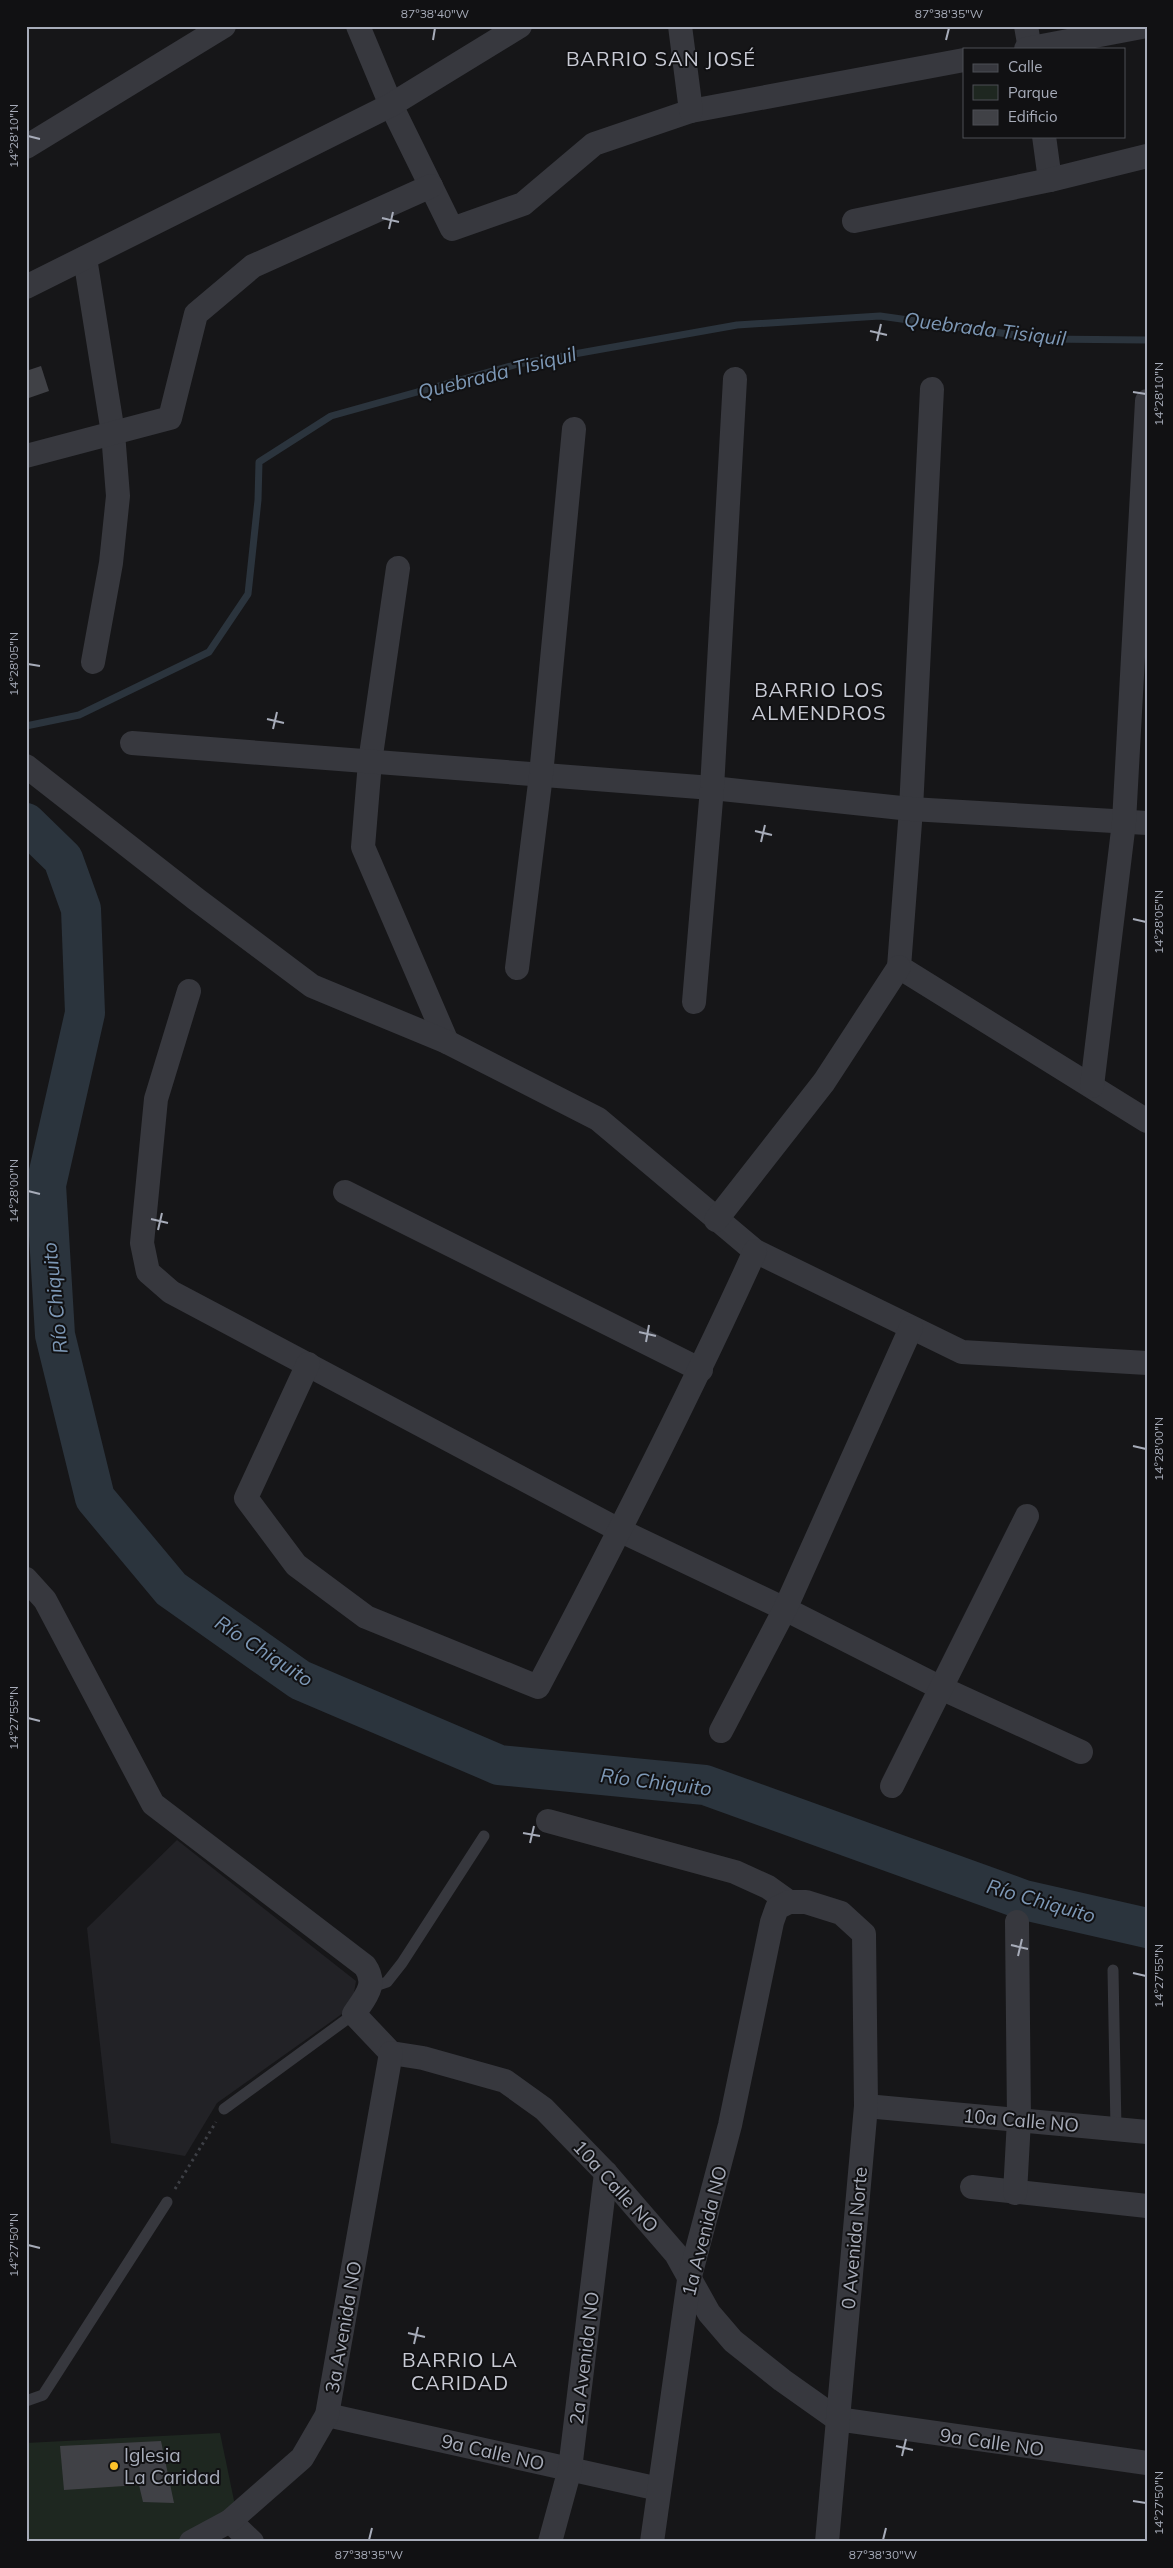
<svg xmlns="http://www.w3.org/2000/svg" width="1173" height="2568" font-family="Mulish,sans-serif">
  <rect width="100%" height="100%" fill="#161618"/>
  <!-- built -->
  <polygon fill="#222226" points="177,1840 356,1981 353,1998 346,2011 217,2103 185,2156 111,2143 87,1928"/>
  <!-- green -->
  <polygon fill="#1e2720" points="220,2433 237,2515 183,2542 26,2542 26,2443"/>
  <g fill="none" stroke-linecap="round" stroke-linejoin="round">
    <!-- stream -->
    <polyline stroke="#2b343d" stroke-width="7" points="26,726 79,715 209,652 248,594 258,500 259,462 331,416 518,364 737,325 880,316 1044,339 1147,340"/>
    <!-- river -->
    <polyline stroke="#2b343d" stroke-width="40" points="26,823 63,859 81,909 85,1013 46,1185 55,1335 95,1498 171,1589 300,1680 499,1765 705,1785 1024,1900 1147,1928"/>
  </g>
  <!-- building -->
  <g fill="#404146">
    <polygon points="41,366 49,391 26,399 26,371"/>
    <polygon points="161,2441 174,2503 143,2502 139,2485 64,2490 60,2446"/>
  </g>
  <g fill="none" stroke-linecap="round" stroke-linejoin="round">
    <!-- path -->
    <polyline stroke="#3d3f45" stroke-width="3" stroke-dasharray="2.5 4" stroke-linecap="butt" points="175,2189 216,2122"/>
    <!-- lane -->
    <g stroke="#37383e" stroke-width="11">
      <polyline points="1113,1970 1116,2129"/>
      <polyline points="372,1987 387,1982 402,1963 484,1836"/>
      <polyline points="224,2109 354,2014"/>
      <polyline points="26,2401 43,2395 167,2202"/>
    </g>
    <!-- street -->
    <g stroke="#37383e" stroke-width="24">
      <polyline points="358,26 391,105 452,229 523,204 594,144 691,111 964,60"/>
      <polyline points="680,26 691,111"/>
      <polyline points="1026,26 1030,49"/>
      <polyline points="1026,49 1147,26"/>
      <polyline points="1044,136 1050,180"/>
      <polyline points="26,147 224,26"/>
      <polyline points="854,221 1050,180 1147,156"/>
      <polyline points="85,258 113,433 118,496 111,563 93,662"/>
      <polyline points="26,287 391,105 520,26"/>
      <polyline points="932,389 911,809 899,967 1147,1121"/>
      <polyline points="26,456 170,418 196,314 253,266 431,186"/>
      <polyline points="398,568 370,762 363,847 447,1042"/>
      <polyline points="132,743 712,788 911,809 1147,823"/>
      <polyline points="26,766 196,899 312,986 447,1042 598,1119 755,1251 962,1352 1147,1363"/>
      <polyline points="517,968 541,775 574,429"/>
      <polyline points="189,991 156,1099 142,1243 148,1272 171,1292 621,1531 785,1609 941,1688 1081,1752"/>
      <polyline points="694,1002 712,788 735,379"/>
      <polyline points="1092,1086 1124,822 1147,401"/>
      <polyline points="345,1192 701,1370"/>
      <polyline points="716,1220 824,1082 899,967"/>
      <path d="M308,1364L246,1498L296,1565L366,1617L538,1687C614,1543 688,1399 755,1251"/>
      <path d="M26,1579L45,1600L153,1804L365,1966C378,1985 365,1997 354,2014L391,2053L423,2058L505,2081L544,2109L606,2173L676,2254L709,2313L733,2341L782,2380L837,2419L1147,2463"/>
      <polyline points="721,1731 785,1609 911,1328"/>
      <polyline points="892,1786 1027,1516"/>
      <polyline points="548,1821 735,1872 768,1887 789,1902"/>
      <polyline points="866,2106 1147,2132"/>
      <polyline points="972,2187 1147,2206"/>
      <polyline points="1015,2193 1019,2120 1017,1922"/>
      <polyline points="327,2415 659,2489"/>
      <polyline points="230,2521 252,2542"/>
      <polyline points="191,2542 230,2521 302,2458 327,2415 391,2053"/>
      <polyline points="550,2542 570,2469 606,2173"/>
      <polyline points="652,2542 689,2280 730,2125 772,1922 777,1908 789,1902 806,1902 841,1913 864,1934 866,2106 827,2542"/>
    </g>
  </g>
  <!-- ticks -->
  <path fill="none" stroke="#a7acb9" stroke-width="2" d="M433,40L435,28M946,40L949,28M28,136L40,139M382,218L399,222M389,229L393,212M870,331L887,335M877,341L881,324M1133,392L1146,394M28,664L40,666M267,719L284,723M273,729L277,712M755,831L772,835M761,842L765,825M1133,919L1146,922M28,1191L40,1194M151,1219L168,1223M158,1230L162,1213M639,1332L656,1336M646,1342L649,1325M1133,1446L1146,1449M28,1718L40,1721M523,1833L540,1836M530,1843L534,1826M1011,1945L1028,1949M1018,1956L1022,1939M1133,1973L1146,1976M28,2245L40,2248M408,2333L425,2337M414,2344L418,2327M896,2446L913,2450M902,2456L906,2439M1133,2501L1146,2503M369,2540L372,2528M883,2540L886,2528"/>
  <!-- markers -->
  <circle fill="#fdc22a" stroke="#111113" stroke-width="2" cx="114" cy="2466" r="5"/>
  <g text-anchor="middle" stroke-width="4" stroke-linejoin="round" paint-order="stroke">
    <!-- street labels -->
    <g font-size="19" fill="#a7acb9" stroke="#111113">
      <text transform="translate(1021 2120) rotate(5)" y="7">10a Calle NO</text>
      <text transform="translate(616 2186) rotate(48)" y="7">10a Calle NO</text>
      <text transform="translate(704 2231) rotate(-76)" y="7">1a Avenida NO</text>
      <text transform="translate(854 2238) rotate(-85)" y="7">0 Avenida Norte</text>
      <text transform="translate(343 2327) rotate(-80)" y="7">3a Avenida NO</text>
      <text transform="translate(584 2358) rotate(-83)" y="7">2a Avenida NO</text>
      <text transform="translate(992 2442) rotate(8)" y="7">9a Calle NO</text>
      <text transform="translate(493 2452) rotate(13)" y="7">9a Calle NO</text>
    </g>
    <!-- poi labels -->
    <g font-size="19" fill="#a7acb9" stroke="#111113" text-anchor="start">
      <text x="124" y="2462">Iglesia<tspan x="124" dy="22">La Caridad</tspan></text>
    </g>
    <!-- neighbourhood labels -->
    <g font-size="20" letter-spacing="1" fill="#c9cbd5" stroke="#111113">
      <text x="661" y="66">BARRIO SAN JOSÉ</text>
      <text x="819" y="697">BARRIO LOS<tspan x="819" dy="23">ALMENDROS</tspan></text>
      <text x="460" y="2367">BARRIO LA<tspan x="460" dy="23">CARIDAD</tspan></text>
    </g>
    <!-- water labels -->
    <g font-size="20" font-style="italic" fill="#7d98b6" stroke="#111113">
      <text transform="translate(985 329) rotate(7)" y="7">Quebrada Tisiquil</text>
      <text transform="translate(497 373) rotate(-14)" y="7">Quebrada Tisiquil</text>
      <text transform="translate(55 1298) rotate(-96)" y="7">Río Chiquito</text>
      <text transform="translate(264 1651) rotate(33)" y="7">Río Chiquito</text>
      <text transform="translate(656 1782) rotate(7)" y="7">Río Chiquito</text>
      <text transform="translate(1041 1901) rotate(16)" y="7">Río Chiquito</text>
    </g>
  </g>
  <!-- border -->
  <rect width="1173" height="2568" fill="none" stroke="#111113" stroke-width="55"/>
  <!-- legend -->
  <rect x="963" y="48" width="162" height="90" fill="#111113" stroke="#4d4f55"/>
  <rect x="973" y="64" width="25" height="8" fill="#37383e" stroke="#4d4f55"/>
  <text x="1008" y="72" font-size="15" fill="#a7acb9">Calle</text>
  <rect x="973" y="85" width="25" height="15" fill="#1e2720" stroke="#4d4f55"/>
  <text x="1008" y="98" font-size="15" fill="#a7acb9">Parque</text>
  <rect x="973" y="110" width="25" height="15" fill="#404146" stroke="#4d4f55"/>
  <text x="1008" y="122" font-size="15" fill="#a7acb9">Edificio</text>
  <rect x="28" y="28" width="1118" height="2512" fill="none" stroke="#a7acb9" stroke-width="2"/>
  <g font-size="12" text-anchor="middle" fill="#a7acb9">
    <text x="435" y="18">87°38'40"W</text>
    <text x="949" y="18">87°38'35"W</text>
    <text transform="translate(14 136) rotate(-90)" y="4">14°28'10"N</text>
    <text transform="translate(1159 394) rotate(-90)" y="4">14°28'10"N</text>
    <text transform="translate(14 664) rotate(-90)" y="4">14°28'05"N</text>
    <text transform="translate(1159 922) rotate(-90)" y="4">14°28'05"N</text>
    <text transform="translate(14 1191) rotate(-90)" y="4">14°28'00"N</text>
    <text transform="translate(1159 1449) rotate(-90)" y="4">14°28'00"N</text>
    <text transform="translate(14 1718) rotate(-90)" y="4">14°27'55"N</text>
    <text transform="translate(1159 1976) rotate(-90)" y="4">14°27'55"N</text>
    <text transform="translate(14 2245) rotate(-90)" y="4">14°27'50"N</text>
    <text transform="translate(1159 2503) rotate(-90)" y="4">14°27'50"N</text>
    <text x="369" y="2559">87°38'35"W</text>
    <text x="883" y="2559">87°38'30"W</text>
  </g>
</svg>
